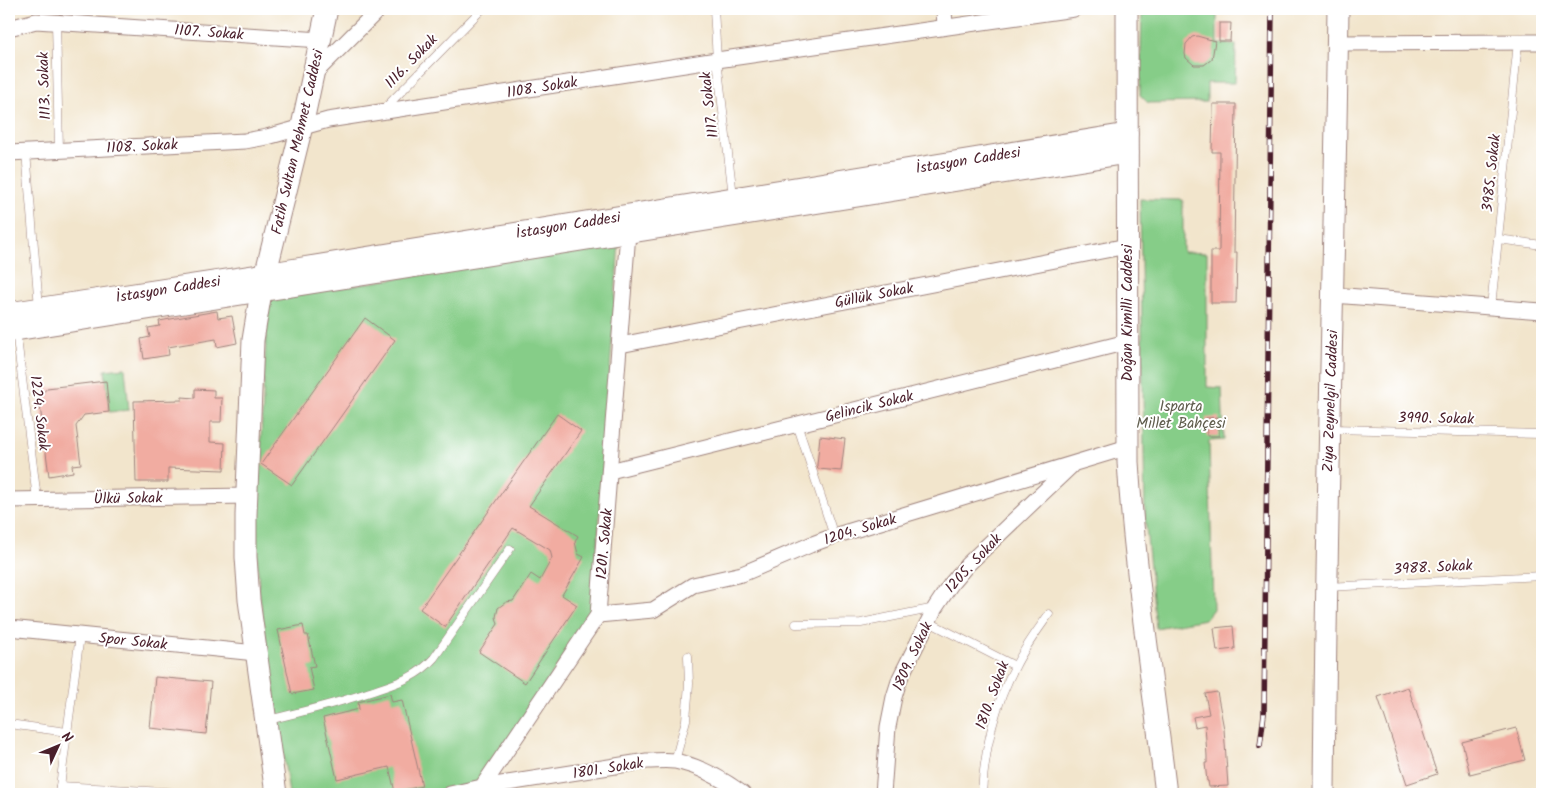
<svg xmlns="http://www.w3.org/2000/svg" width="1551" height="803" font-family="Kalam,sans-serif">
  <rect width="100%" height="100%" fill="#fff"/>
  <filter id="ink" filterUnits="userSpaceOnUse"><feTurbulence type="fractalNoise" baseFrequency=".02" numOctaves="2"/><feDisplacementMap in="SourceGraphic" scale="10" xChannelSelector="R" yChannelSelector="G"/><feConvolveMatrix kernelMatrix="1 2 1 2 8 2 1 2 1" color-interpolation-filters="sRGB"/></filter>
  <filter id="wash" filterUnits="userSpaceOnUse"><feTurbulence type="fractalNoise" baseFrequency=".0096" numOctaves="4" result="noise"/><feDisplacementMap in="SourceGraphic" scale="20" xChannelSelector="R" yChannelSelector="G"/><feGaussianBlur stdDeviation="1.12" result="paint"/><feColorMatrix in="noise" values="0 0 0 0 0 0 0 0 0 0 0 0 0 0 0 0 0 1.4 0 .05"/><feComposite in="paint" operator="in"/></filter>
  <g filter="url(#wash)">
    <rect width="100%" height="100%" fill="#f2e5cc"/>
    <!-- green -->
    <g fill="#86cd88" stroke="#68765a">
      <polygon points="1142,9 1217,9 1217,44 1236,44 1235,83 1207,83 1207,102 1148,103 1140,95"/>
      <polygon points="1140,199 1183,200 1183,252 1207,253 1207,387 1222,388 1224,440 1209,441 1213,609 1205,619 1156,628 1145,518"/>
      <polygon points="619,242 593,613 480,782 425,794 289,794 259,591 256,536 266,339 270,299"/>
      <polygon points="125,368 129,410 109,412 105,370"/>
    </g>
    <g id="blocks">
      <!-- building -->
      <g fill="#f1aca1">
        <polygon points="1219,23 1231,23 1230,41 1219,41"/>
        <polygon points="1197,36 1215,41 1212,59 1204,65 1194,65 1186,58 1185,54 1186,44 1192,37"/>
        <polygon points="1213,104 1236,104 1234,252 1237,252 1236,303 1211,303 1211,251 1219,251 1220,152 1212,152"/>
        <polygon points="217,311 218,318 232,316 237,343 217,347 216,339 168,347 169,355 144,359 141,339 150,337 148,328 160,326 159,321"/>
        <polygon points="365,318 395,340 292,485 261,464"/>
        <polygon points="106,381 109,412 84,415 76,426 81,464 72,465 73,472 49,476 39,398 47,388"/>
        <polygon points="195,389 214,390 214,398 222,398 221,422 210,422 210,442 225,443 224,470 168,468 168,482 136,482 134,401 182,400 182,397 195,398"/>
        <polygon points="557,414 581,431 529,506 578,536 575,542 578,554 584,557 562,595 577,605 525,683 479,652 498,624 496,617 498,608 506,602 513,601 531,574 540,580 552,558 550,550 513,528 445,627 420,609"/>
        <polygon points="1219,417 1219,436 1207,436 1206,418"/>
        <polygon points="820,436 845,439 841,471 818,469 817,465"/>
        <polygon points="303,625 305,635 308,635 315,666 309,667 314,690 292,694 278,630"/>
        <polygon points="1233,626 1235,649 1217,651 1214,628"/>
        <polygon points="155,677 211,682 206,734 150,728"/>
        <polygon points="1408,687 1437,774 1407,784 1378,697"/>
        <polygon points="1217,692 1224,729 1228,786 1209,787 1208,781 1207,781 1205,763 1207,763 1207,756 1205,725 1195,727 1193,717 1209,714 1205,694"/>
        <polygon points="390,694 392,702 402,700 422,786 395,792 389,767 337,779 323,718 359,709 358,702"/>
        <polygon points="1516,728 1525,760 1470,774 1462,742"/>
      </g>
    </g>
  </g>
  <g filter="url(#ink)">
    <use href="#blocks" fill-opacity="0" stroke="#9e827c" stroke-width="1"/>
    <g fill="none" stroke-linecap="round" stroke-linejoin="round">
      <!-- lane casing -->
      <g stroke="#9e827c" stroke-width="9">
        <g id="lane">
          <polyline points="714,9 717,60 733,196"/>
          <polyline points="56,22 59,150"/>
          <polyline points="384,109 482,9"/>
          <polyline points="26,152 39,307"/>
          <polyline points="1498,239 1542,245"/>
          <polyline points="1491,307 1518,42"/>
          <polyline points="16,330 37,499"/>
          <polyline points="797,424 834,536"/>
          <polyline points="1331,429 1542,434"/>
          <polyline points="1327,587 1542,576"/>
          <polyline points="927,621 1015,666"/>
          <polyline points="796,624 861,623 935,608"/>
          <path d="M268,720C302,712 334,704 367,693C393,684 416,679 434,658L510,549"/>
          <polyline points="9,724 67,732"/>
          <polyline points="675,761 686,720 689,684 688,656"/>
          <polyline points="60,786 199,794"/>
          <polyline points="59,794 80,635"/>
          <path d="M982,794C984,751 995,703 1016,665C1025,647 1037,631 1049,614"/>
        </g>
      </g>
      <!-- street casing -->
      <g stroke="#9e827c" stroke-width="17">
        <g id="street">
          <polyline points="944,9 945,27"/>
          <polyline points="9,28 36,21 321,40"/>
          <polyline points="1338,43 1542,42"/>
          <polyline points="314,74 379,9"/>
          <polyline points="9,153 245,141 267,137 328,120 717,60 1074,9"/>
          <polyline points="1333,295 1542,311"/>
          <polyline points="620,345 1127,246"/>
          <polyline points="610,471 1127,342"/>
          <polyline points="9,500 247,496"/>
          <polyline points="598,615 653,610 693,585 742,574 810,545 834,536 1128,447"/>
          <polyline points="9,628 256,653"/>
          <path d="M482,787L647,761C656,761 666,760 675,761C699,766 724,780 743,794"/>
          <polyline points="450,794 482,787 598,615 628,233"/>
          <polyline points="883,794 888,727 894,697 900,678 935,608 951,584 967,565 1071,466"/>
        </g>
      </g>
      <!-- secondary casing -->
      <g stroke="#9e827c" stroke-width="23">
        <g id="secondary">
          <path d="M1127,9L1128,462C1135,574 1153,684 1166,794"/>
          <polyline points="9,313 266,274 1127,134"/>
          <polyline points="9,331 1127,153"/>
          <polyline points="276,794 249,600 246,557 246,515 253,340 261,292 302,126 327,9"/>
          <path d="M1324,794C1326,532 1334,271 1338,9"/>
        </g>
      </g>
      <!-- lane -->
      <use href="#lane" stroke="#fff" stroke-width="8"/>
      <!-- street -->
      <use href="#street" stroke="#fff" stroke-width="15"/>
      <!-- secondary -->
      <use href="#secondary" stroke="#fff" stroke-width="21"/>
      <!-- rail casing -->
      <g stroke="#4a1f2b" stroke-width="5.5">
        <polyline id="rail" points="1260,746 1264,714 1272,9"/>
      </g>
      <!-- rail -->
      <use href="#rail" stroke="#fff" stroke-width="4" stroke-dasharray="11" stroke-linecap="butt"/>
    </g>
  </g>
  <g text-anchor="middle" stroke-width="4" stroke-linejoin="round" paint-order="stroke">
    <!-- street labels -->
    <g font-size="15" fill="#4a1f2b" stroke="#fff">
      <text transform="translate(209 32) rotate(4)" y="5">1107. Sokak</text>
      <text transform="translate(411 61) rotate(-46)" y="5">1116. Sokak</text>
      <text transform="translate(44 86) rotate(-92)" y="5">1113. Sokak</text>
      <text transform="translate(542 87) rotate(-9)" y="5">1108. Sokak</text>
      <text transform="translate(709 105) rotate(-97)" y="5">1117. Sokak</text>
      <text transform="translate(297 142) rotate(-77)" y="5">Fatih Sultan Mehmet Caddesi</text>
      <text transform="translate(142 146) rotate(-3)" y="5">1108. Sokak</text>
      <text transform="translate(968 160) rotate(-9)" y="5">İstasyon Caddesi</text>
      <text transform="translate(1491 173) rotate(-84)" y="5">3985. Sokak</text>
      <text transform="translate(568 225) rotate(-9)" y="5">İstasyon Caddesi</text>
      <text transform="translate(168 289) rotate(-9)" y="5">İstasyon Caddesi</text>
      <text transform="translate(874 295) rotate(-11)" y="5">Güllük Sokak</text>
      <text transform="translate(1127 313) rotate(-90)" y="5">Doğan Kimilli Caddesi</text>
      <text transform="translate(1330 401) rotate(-88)" y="5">Ziya Zeynelgil Caddesi</text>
      <text transform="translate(869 406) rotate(-14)" y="5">Gelincik Sokak</text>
      <text transform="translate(40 413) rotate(83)" y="5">1224. Sokak</text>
      <text transform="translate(1436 418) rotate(1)" y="5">3990. Sokak</text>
      <text transform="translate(128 498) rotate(-1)" y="5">Ülkü Sokak</text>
      <text transform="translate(860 529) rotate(-17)" y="5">1204. Sokak</text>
      <text transform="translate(604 544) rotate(-85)" y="5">1201. Sokak</text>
      <text transform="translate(973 563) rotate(-47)" y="5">1205. Sokak</text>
      <text transform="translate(1433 567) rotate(-3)" y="5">3988. Sokak</text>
      <text transform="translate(133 641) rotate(6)" y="5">Spor Sokak</text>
      <text transform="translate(912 656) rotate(-65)" y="5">1809. Sokak</text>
      <text transform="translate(992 695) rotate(-70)" y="5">1810. Sokak</text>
      <text transform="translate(608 768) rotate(-9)" y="5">1801. Sokak</text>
    </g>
    <!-- park labels -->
    <g font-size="15" fill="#5f5c4c" stroke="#fff">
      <text x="1181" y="411">Isparta<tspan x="1181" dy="17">Millet Bahçesi</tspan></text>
    </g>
  </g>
  <!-- margin -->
  <rect width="1551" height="803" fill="none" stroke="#fff" stroke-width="30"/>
  <!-- north arrow -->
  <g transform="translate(58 746) rotate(46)" stroke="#ffffff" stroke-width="4" paint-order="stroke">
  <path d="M0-4L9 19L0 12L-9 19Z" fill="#4a1f2b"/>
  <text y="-8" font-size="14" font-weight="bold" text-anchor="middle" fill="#4a1f2b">N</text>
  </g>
</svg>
